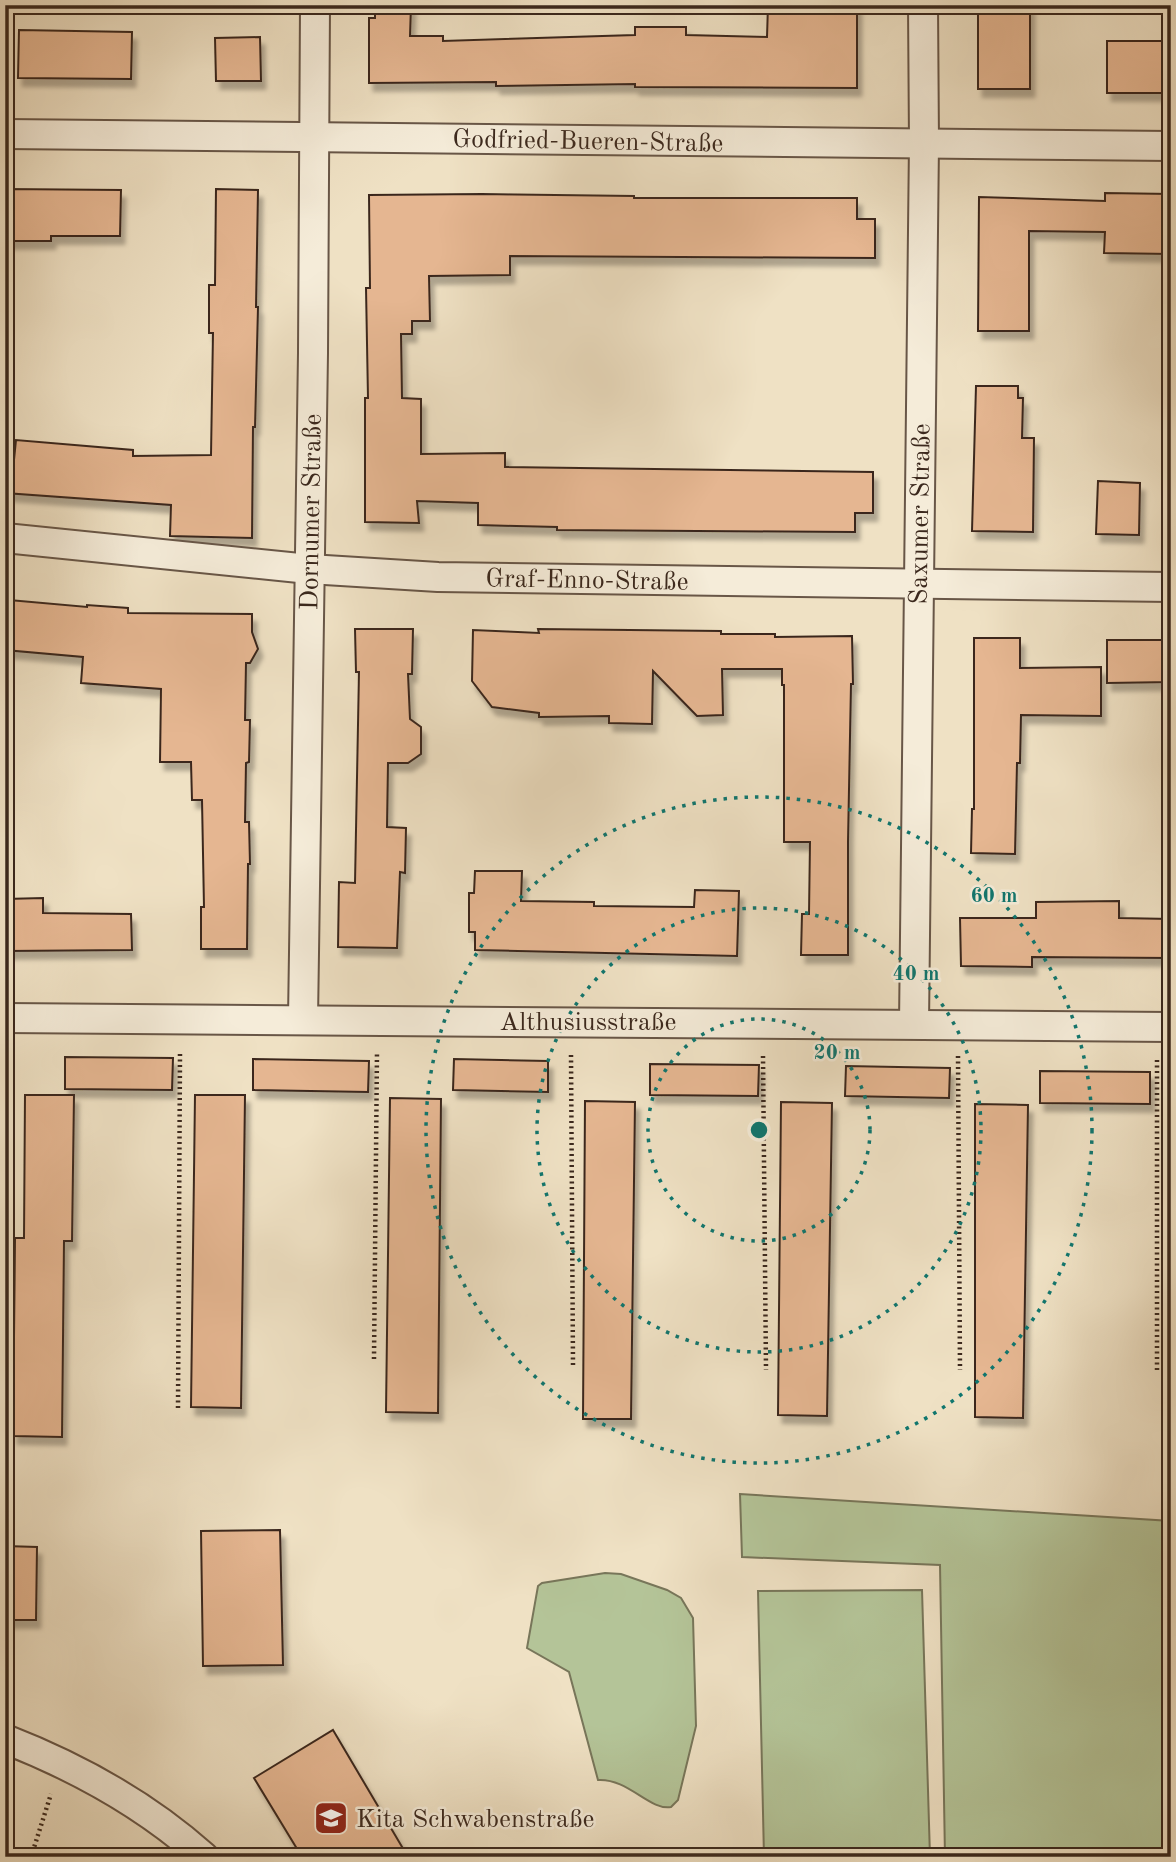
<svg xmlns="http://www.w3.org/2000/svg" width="1176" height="1862" font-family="'Old Standard TT',serif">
  <defs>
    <filter id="shadow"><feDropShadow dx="4.5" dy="8" stdDeviation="2" flood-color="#0004"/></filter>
  </defs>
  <rect width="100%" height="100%" fill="#efe1c4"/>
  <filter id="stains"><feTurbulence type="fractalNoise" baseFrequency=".00286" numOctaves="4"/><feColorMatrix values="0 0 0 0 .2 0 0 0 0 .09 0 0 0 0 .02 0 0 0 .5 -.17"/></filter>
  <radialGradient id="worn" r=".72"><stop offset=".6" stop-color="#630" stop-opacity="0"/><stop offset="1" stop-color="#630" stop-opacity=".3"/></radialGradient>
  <!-- green -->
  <g fill="#b4c498" stroke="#78765a" stroke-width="2">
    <polygon points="740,1494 1171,1521 1171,1857 945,1857 940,1565 742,1557"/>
    <path d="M605,1573L621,1574L667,1590L681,1598L693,1618L696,1726L678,1800L671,1807C650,1811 628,1778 598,1780L569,1672L527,1648L538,1586L542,1583Z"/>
    <polygon points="922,1590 930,1857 764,1857 758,1591"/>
  </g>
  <!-- building -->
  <g fill="#e5b691" stroke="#3b281d" stroke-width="2" filter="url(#shadow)">
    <polygon points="375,5 411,5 410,36 443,36 443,41 635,35 635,27 686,27 686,35 767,37 768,5 857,5 857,88 635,87 635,84 496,86 496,82 369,83 369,18 375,18"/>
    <rect x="978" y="5" width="52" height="84"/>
    <polygon points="19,30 132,32 131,79 18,78"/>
    <polygon points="260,37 261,81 216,81 215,38"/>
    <rect x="1107" y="41" width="64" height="52"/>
    <polygon points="5,189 121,190 120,236 51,236 51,241 5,241"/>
    <polygon points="216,189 258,190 256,307 258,307 255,427 253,427 252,538 170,536 171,505 5,493 5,459 14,460 16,440 133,450 133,456 211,455 213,333 209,333 209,285 215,285"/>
    <polygon points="1105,193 1171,194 1171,254 1104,253 1105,232 1029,231 1029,331 978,331 979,197 1105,201"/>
    <polygon points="482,194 634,196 634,198 857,198 857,219 875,219 875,258 510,256 510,275 429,276 430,321 412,321 412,334 401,334 402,398 421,399 421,454 505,453 505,467 873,472 873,513 855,513 855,532 557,530 557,527 478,525 478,503 417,501 419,523 365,522 365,398 368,398 366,288 370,288 369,195"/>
    <polygon points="976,386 1018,386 1018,398 1023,398 1022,438 1034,438 1033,532 972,531"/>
    <polygon points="1098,481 1140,483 1139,535 1096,534"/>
    <polygon points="9,600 87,607 87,605 128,608 128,613 252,614 252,632 258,649 250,663 246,663 245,720 250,720 249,762 246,763 245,822 249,822 250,864 248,864 247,949 201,949 201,907 204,907 202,800 192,800 191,762 160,762 161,689 81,683 83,657 5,650"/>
    <polygon points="355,629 413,629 412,674 408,674 410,719 421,727 421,754 408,763 388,763 387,827 406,828 405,873 400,872 397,948 338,947 339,882 355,883 359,672 356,672"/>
    <polygon points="538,629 721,631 721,634 775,634 775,637 852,636 853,684 851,684 848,842 848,955 801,955 802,914 809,914 810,842 784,842 784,685 782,685 782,669 722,669 723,715 697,716 653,671 652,724 609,723 609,716 539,717 539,713 492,707 472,681 473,630 539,633"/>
    <polygon points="974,638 1020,638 1020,668 1101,667 1101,716 1021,715 1020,763 1017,763 1015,854 971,853 972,809 974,809"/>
    <polygon points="1107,640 1171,640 1171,682 1107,683"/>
    <polygon points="475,871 522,871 521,901 594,902 594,906 694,907 695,890 739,891 737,956 475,950 475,932 469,932 469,893 474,893"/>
    <polygon points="43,898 43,913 131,914 132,950 5,951 5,899"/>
    <polygon points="1119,901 1119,918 1171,919 1171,958 1032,957 1032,967 961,966 960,918 1036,918 1036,902"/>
    <polygon points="65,1057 173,1058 172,1090 65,1089"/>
    <polygon points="253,1059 369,1061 368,1092 253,1090"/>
    <polygon points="454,1059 548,1061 548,1092 453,1090"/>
    <polygon points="650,1064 759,1065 758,1096 650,1095"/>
    <polygon points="846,1066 950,1068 949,1098 845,1096"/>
    <polygon points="1040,1071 1150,1072 1150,1104 1040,1103"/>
    <polygon points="25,1095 74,1095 72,1241 64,1241 62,1437 13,1436 15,1238 24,1238"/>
    <polygon points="195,1095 245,1095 241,1408 191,1407"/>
    <polygon points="390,1098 441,1099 438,1413 386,1412"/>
    <polygon points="585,1101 635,1102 631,1419 583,1419"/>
    <polygon points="781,1102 832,1103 827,1416 778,1415"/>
    <polygon points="975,1104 1028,1105 1023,1418 975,1417"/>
    <polygon points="280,1530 283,1665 203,1666 201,1531"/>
    <polygon points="5,1546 37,1547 36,1620 5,1620"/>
    <polygon points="333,1730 408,1857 302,1857 254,1778"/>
  </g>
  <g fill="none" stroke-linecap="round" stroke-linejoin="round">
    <!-- street casing -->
    <g stroke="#685647" stroke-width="32">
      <g id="street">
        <polyline points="5,134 1171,146"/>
        <polyline points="5,538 309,569 438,577 1171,587"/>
        <polyline points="5,1018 1171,1027"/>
        <polyline points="303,1019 313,353 315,5"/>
        <polyline points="914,1024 924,143 923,5"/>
        <path d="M5,1739C77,1767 146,1805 204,1857"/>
      </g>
    </g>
    <!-- path -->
    <g stroke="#3b281d" stroke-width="4.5" stroke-dasharray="2 3.5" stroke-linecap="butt">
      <polyline points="571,1055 573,1365"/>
      <polyline points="763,1056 766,1370"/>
      <polyline points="958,1056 960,1370"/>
      <polyline points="1157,1060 1157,1371"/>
      <polyline points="374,1359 377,1052"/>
      <polyline points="178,1408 180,1052"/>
      <polyline points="31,1857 51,1794"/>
    </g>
    <!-- street -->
    <use href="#street" stroke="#f5ecd9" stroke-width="28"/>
  </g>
  <!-- distance rings -->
  <g fill="none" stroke="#0f766e" stroke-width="3.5" stroke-dasharray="3.5 7">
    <circle cx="759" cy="1130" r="111"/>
    <circle cx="759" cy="1130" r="222"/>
    <circle cx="759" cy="1130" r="333"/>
  </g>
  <!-- icons -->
  <defs>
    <g id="school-square" transform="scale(1.75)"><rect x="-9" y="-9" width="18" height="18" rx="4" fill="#8f2418" stroke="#f5ecd9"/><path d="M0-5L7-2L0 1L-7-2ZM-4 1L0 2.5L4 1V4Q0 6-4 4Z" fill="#fff"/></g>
  </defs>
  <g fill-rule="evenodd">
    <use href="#school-square" x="331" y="1818"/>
  </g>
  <g text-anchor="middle" stroke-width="5" stroke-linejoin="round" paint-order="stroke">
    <!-- street labels -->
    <g font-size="26" fill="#3b281d" stroke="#f5ecd9">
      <text transform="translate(588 140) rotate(1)" y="9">Godfried-Bueren-Straße</text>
      <text transform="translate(310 512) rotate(-89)" y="9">Dornumer Straße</text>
      <text transform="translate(919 514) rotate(-89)" y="9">Saxumer Straße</text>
      <text transform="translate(587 579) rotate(1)" y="9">Graf-Enno-Straße</text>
      <text x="588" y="1030">Althusiusstraße</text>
    </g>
    <!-- poi labels -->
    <g font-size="26" fill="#3b281d" stroke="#f5ecd9" text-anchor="start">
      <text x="356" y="1827">Kita Schwabenstraße</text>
    </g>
  </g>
  <circle cx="759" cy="1130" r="10" fill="#0f766e" stroke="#f5ecd9" stroke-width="3.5"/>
  <g font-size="21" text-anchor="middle" font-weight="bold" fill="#0f766e" stroke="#f5ecd9" stroke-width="5" stroke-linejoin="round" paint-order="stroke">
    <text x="994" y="902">60 m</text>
    <text x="916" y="980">40 m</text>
    <text x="837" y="1059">20 m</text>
  </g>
  <!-- margin -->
  <rect width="1176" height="1862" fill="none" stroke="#efe1c4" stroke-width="28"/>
  <rect x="7" y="7" width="1162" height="1848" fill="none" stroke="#3b281d" stroke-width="3.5"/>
  <rect x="14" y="14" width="1148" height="1834" fill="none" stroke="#3b281d" stroke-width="2"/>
  <rect width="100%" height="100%" filter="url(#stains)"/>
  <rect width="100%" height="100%" fill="url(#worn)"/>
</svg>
